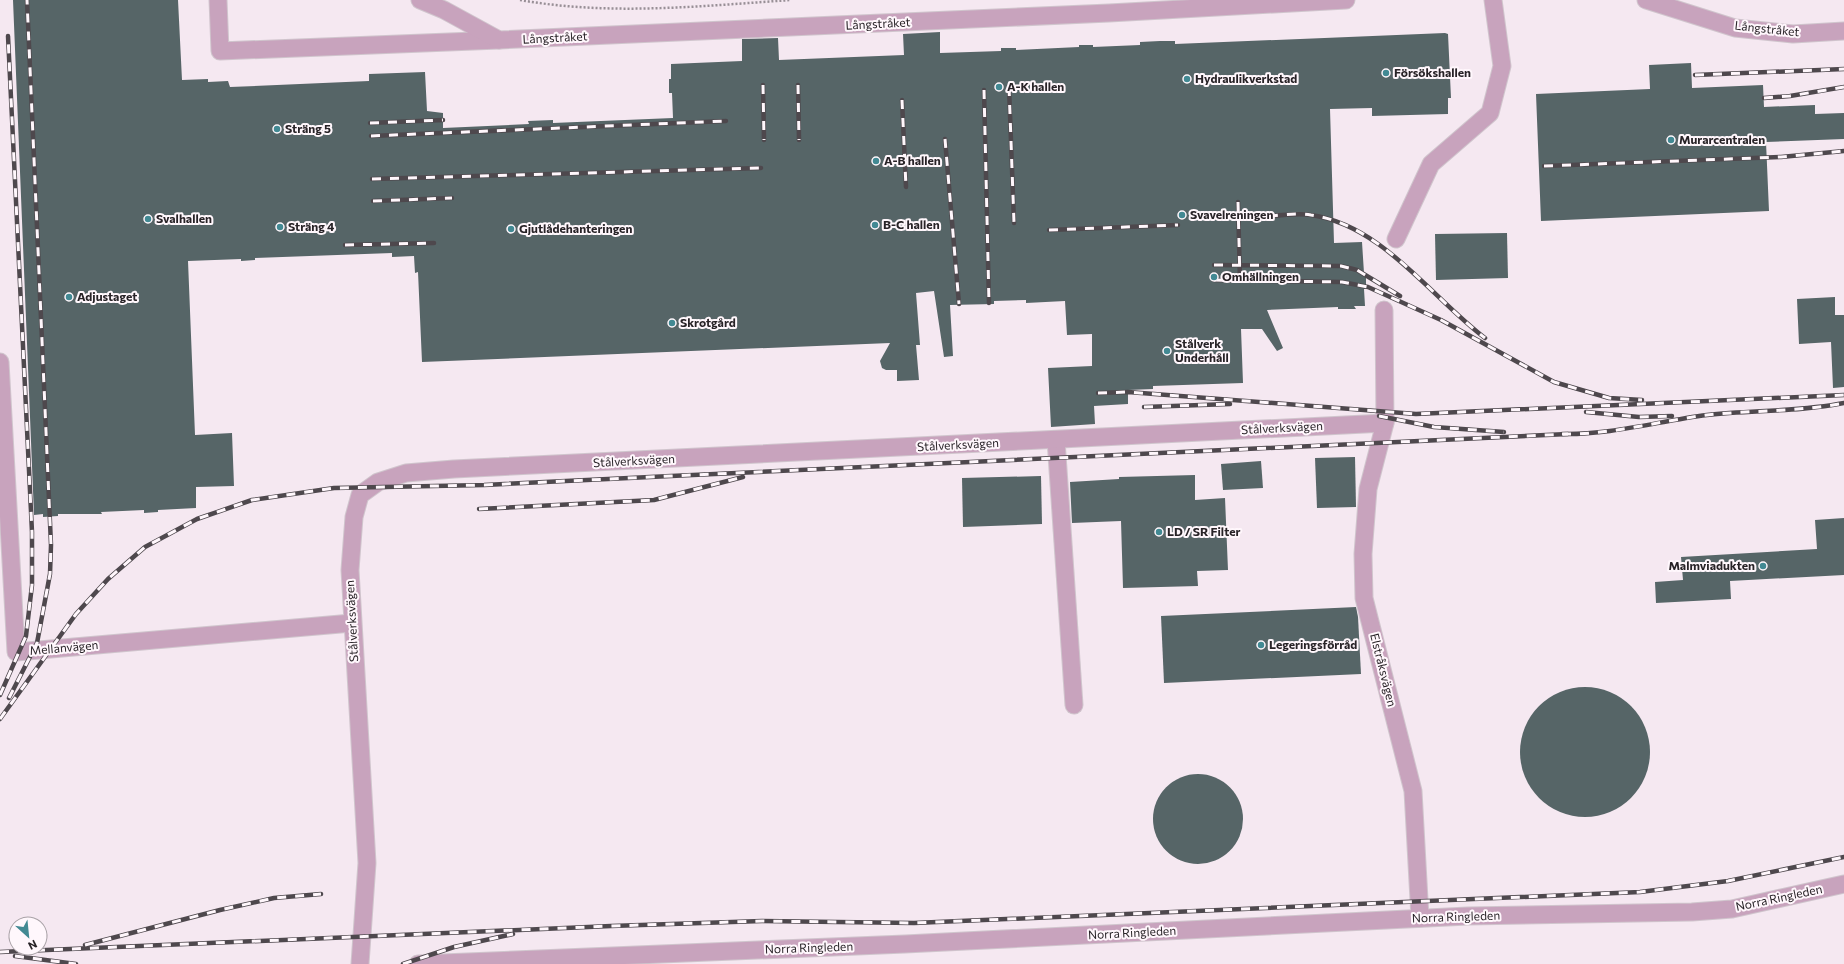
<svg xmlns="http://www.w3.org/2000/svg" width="1844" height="964" font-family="Commissioner,sans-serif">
  <rect width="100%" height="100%" fill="#f5e8f1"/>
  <!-- building -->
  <g fill="#566567">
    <polygon points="13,0 178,0 182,80 208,79 208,82 228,81 230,87 369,81 369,74 425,72 427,111 443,113 443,128 529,124 528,121 553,120 553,123 673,118 672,93 669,93 669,79 671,79 671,64 742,61 742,39 778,38 779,60 904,55 903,34 940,32 940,53 1001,51 1001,48 1016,48 1016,50 1079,47 1079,45 1093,45 1093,47 1140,45 1140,42 1160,41 1175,41 1175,44 1445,33 1448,34 1451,98 1448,98 1448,114 1372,116 1372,108 1330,109 1334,243 1362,242 1364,273 1366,273 1366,289 1364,289 1365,306 1354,306 1356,309 1338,309 1338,307 1267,310 1283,348 1277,351 1262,329 1241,329 1243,383 1153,386 1153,389 1128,390 1128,404 1094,406 1095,424 1051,427 1048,368 1092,366 1092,334 1067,335 1065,301 1026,303 1026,300 994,301 994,304 950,305 953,356 944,357 934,291 916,293 920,345 916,345 919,380 897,381 897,370 886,370 882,368 880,361 890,343 422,362 418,272 415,273 414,256 392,257 392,253 255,258 255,260 241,261 241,259 188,261 195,435 232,433 234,486 196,487 196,508 158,510 158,512 144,513 144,510 101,512 102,514 58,514 58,516 43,517 43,514 34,515"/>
    <polygon points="1691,63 1692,88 1763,85 1764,107 1815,105 1815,114 1844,113 1844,139 1766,142 1769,211 1541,221 1536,94 1650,89 1649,65"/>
    <polygon points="1507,233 1508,278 1436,280 1435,234"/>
    <polygon points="1835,297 1835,315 1844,315 1844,387 1833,388 1831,342 1799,344 1797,299"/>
    <polygon points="1355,457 1356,507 1317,508 1315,458"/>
    <polygon points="1261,461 1263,488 1223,490 1221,464"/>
    <polygon points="1195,475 1195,500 1225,498 1228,570 1197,571 1198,586 1123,588 1121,521 1072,523 1070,482 1119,479 1119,477"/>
    <polygon points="1041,476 1042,524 963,527 962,478"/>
    <polygon points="1844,518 1844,575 1730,581 1731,599 1656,603 1655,582 1683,580 1681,557 1817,549 1815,520"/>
    <polygon points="1356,607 1358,617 1361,674 1164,683 1161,616"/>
    <circle cx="1585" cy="752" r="65"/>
    <circle cx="1198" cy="819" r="45"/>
  </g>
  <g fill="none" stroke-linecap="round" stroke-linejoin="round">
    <!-- minor casing -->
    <g stroke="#d0c5cd" stroke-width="19">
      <g id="minor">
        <polyline points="218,0 220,51 499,40"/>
        <polyline points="420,0 444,10 499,40 1109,13 1346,0"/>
        <polyline points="1646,0 1735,28 1793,34 1844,31"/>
        <polyline points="1396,239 1431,164 1490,113 1502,66 1493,0"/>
        <polyline points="1384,310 1385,423 1368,489 1363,554 1364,598 1413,791 1420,918"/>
        <polyline points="0,362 16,652 352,623"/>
        <polyline points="1056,440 1074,705"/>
        <polyline points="360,964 367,863 350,570 354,517 360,495 378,482 406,473 454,469 1385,423"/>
        <polyline points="418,964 905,944 1468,916 1692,912 1732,909 1844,884"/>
      </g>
    </g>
    <!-- path -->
    <path stroke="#988f96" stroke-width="2.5" stroke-dasharray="2 2" stroke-linecap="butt" d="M520,0C610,16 702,6 791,0"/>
    <!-- minor -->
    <use href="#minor" stroke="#c8a3bd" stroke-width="17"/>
    <!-- rail casing -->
    <g stroke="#4e484d" stroke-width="4.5">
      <g id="rail">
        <polyline points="1695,75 1844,69"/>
        <polyline points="763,85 764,140"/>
        <polyline points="798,85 799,140"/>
        <polyline points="1009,87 1014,223"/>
        <polyline points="984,90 989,303"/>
        <polyline points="1764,98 1790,96 1844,87"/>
        <polyline points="902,100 906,187"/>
        <polyline points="370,123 443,120"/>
        <polyline points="371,136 726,121"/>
        <polyline points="945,139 959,304"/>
        <polyline points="1544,166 1781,157 1844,151"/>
        <polyline points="372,179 761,168"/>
        <polyline points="373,201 452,198"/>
        <polyline points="1238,202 1240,281"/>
        <path d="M1251,218C1269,217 1294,212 1311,215C1382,225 1431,297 1485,338"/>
        <polyline points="1049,230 1178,225"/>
        <polyline points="345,245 434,243"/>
        <polyline points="1214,265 1341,266 1357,270 1400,296"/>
        <polyline points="1214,280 1342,282 1368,287 1441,320 1554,382 1609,398 1642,400"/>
        <polyline points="1098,393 1128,392 1416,414 1844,395"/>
        <polyline points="1144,407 1230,404"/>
        <polyline points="1586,412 1639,417 1672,416"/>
        <polyline points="1379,416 1434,427 1504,432"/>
        <path d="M1562,434C1611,435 1659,421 1707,415C1753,410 1799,412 1844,403"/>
        <polyline points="479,509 654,500 743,477"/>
        <polyline points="0,695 26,636 32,585 32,532 8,36"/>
        <polyline points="9,698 37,643 50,574 51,545 27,0"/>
        <polyline points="0,719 76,614 108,579 145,547 197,519 252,500 334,488 484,485 671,476 1568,434"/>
        <polyline points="85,945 220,910 274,898 321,894"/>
        <polyline points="0,952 611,926 762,921 914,923 1640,892 1728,881 1844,857"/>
        <polyline points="15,956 76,964"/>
        <polyline points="403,964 454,947 513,934"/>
      </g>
    </g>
    <!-- rail -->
    <use href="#rail" stroke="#fff7fc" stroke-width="3" stroke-dasharray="9" stroke-linecap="butt"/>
  </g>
  <!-- markers -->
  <g fill="#428993" stroke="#fff7fc" stroke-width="1.5">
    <circle cx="1386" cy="73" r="4"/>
    <circle cx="1187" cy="79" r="4"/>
    <circle cx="999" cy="87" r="4"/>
    <circle cx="277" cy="129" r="4"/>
    <circle cx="1671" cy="140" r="4"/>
    <circle cx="876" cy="161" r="4"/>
    <circle cx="1182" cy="215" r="4"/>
    <circle cx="148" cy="219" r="4"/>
    <circle cx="875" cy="225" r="4"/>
    <circle cx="280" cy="227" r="4"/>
    <circle cx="511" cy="229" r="4"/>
    <circle cx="1214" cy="277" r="4"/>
    <circle cx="69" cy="297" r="4"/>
    <circle cx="672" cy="323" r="4"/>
    <circle cx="1167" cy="351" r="4"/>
    <circle cx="1159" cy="532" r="4"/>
    <circle cx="1763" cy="566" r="4"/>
    <circle cx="1261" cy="645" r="4"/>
  </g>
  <g text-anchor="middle" stroke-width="4" stroke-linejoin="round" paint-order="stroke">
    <!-- street labels -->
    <g font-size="12" fill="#282327" stroke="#fff7fc">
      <text transform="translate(878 24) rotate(-3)" y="4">Långstråket</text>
      <text transform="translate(1767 29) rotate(6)" y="4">Långstråket</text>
      <text transform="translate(555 38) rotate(-3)" y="4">Långstråket</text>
      <text transform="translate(1282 428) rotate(-3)" y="4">Stålverksvägen</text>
      <text transform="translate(958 445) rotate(-3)" y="4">Stålverksvägen</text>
      <text transform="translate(634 461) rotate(-3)" y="4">Stålverksvägen</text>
      <text transform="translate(352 621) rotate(-93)" y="4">Stålverksvägen</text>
      <text transform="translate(64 648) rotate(-5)" y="4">Mellanvägen</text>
      <text transform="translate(1383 670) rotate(76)" y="4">Elstråksvägen</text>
      <text transform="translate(1779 898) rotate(-12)" y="4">Norra Ringleden</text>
      <text transform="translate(1456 917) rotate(-2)" y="4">Norra Ringleden</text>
      <text transform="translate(1132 933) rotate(-3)" y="4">Norra Ringleden</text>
      <text transform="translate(809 948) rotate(-2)" y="4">Norra Ringleden</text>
    </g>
    <!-- poi labels -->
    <g font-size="12" font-weight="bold" fill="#282327" stroke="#fff7fc" text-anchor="start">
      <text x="1394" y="77">Försökshallen</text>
      <text x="1195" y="83">Hydraulikverkstad</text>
      <text x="1007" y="91">A-K hallen</text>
      <text x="285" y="133">Sträng 5</text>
      <text x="1679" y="144">Murarcentralen</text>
      <text x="884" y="165">A-B hallen</text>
      <text x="1190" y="219">Svavelreningen</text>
      <text x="156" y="223">Svalhallen</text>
      <text x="883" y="229">B-C hallen</text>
      <text x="288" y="231">Sträng 4</text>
      <text x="519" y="233">Gjutlådehanteringen</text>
      <text x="1222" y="281">Omhällningen</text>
      <text x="77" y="301">Adjustaget</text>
      <text x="680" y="327">Skrotgård</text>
      <text x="1175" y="348">Stålverk<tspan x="1175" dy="14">Underhåll</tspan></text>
      <text x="1167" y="536">LD / SR Filter</text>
      <text x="1755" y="570" text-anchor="end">Malmviadukten</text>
      <text x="1269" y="649">Legeringsförråd</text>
    </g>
  </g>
  <!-- north arrow -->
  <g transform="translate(28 936) rotate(153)"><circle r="19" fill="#fff7fc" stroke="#a9a2a7"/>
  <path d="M0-3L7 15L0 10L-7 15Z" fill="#428993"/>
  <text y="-6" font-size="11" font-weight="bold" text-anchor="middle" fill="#282327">N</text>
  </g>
</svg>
